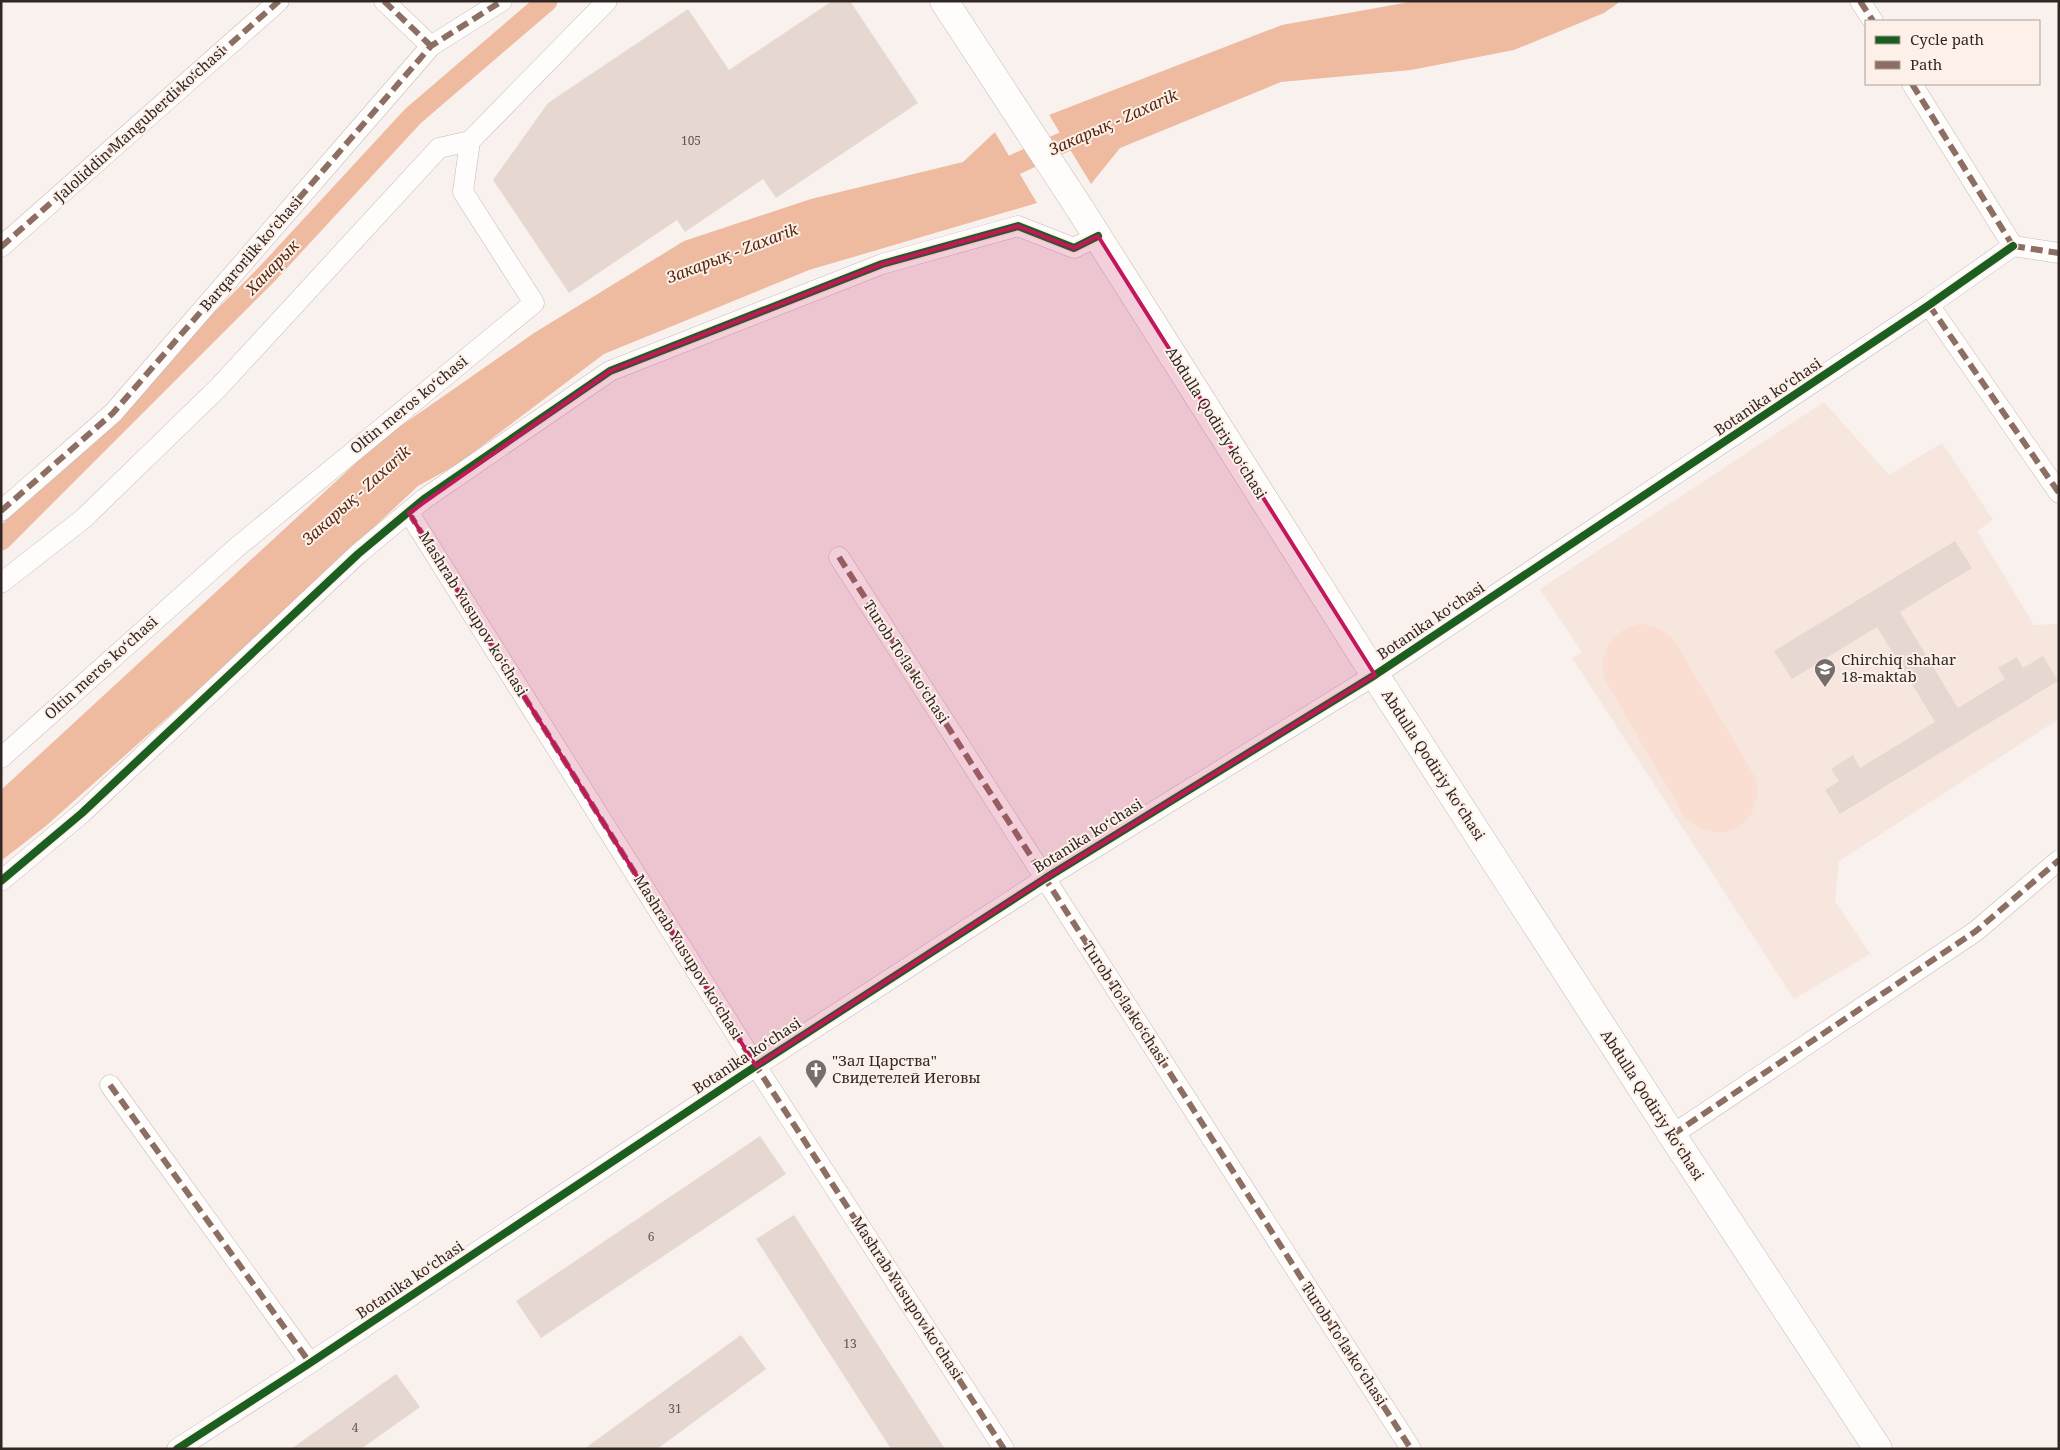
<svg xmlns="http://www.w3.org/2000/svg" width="2060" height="1450" font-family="'Noto Serif',serif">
  <rect width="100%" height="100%" fill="#f8f1ee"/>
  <!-- built -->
  <polygon fill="#f7e6de" points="1824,402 1889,475 1942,443 1993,520 1977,531 2034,625 2059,624 2059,719 1839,861 1835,901 1870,954 1794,999 1572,658 1582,652 1540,589"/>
  <!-- green -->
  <path fill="#f9ded1" d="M1640,624C1655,626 1664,630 1674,640L1756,779C1764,825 1722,849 1686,819L1605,680C1598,650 1610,631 1640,624Z"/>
  <!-- water -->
  <g fill="#eebaa0">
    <polygon points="1415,1 1621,1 1604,13 1514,50 1411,70 1281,82 1120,148 1091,184 1049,115 1282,25"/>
    <polygon points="995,132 1037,203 809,270 604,354 458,464 418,486 224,667 47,825 1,861 1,790 382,439 534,333 684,241 811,199 963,162"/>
  </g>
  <!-- pier -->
  <g fill="#f8f1ee">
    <polygon points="1048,113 1064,141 1092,186 1089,185 1047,117"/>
    <polygon points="993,130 997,131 1039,205 995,132"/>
  </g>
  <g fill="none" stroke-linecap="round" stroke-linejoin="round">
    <!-- canal -->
    <g stroke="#eebaa0" stroke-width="21">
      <polyline points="988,177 1092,129"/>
      <polyline points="1,540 267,274 413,116 547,1"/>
    </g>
  </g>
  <!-- building -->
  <g fill="#e6d8d1">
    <polygon points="832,1 850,1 918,103 776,198 763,179 685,232 677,220 569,293 493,180 548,103 688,9 729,70"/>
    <polygon points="1955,541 1972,568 1900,612 1958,708 2005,679 1998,668 2017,657 2023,668 2043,656 2058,681 1840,814 1825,790 1839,781 1831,769 1853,755 1860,768 1935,722 1877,627 1792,679 1774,651"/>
    <polygon points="760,1136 786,1174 541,1338 516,1301"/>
    <polygon points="794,1215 945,1449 891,1449 756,1239"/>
    <polygon points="741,1335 766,1369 657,1449 584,1449"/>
    <polygon points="396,1374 420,1407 361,1449 291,1449"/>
  </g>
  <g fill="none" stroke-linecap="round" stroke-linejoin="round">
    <!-- street casing -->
    <g stroke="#c2bbb8" stroke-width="21">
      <g id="street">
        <polyline points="384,1 431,46"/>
        <polyline points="1860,1 1873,21"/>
        <polyline points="1912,84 2013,246"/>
        <polyline points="2013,246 2059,253"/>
        <polyline points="1,247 279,1"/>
        <polyline points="1929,305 2059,493"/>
        <polyline points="1,511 113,413 431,46 502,1"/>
        <polyline points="409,513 756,1066 1004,1449"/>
        <polyline points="839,557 1411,1449"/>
        <polyline points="1,583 83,519 218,388 439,148 470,141"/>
        <polyline points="1,758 236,548 534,303 463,192 470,141 607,1"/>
        <polyline points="1,881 82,813 358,554 424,499 610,371 882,264 1018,226 1074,248 1098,236"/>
        <polyline points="110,1085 310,1363"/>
        <polyline points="1672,1135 1976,931 2059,860"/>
        <polyline points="177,1449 310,1363 756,1066 1046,878 1375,675 1929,305 2013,246"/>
      </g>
    </g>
    <!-- primary casing -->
    <g stroke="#c2bbb8" stroke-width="29">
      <polyline id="primary" points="944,1 1082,212 1375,675 1672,1135 1878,1449"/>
    </g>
    <!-- street -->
    <use href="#street" stroke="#fefdfc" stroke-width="20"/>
    <!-- primary -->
    <use href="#primary" stroke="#fefdfc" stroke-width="28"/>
    <!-- quiet -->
    <g stroke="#8d6e63" stroke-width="6" stroke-dasharray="12 6" stroke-linecap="butt">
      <polyline points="384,1 431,46"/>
      <polyline points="1860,1 1873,21"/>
      <polyline points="1912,84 2013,246"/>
      <polyline points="2013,246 2059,253"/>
      <polyline points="1,247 279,1"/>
      <polyline points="1929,305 2059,493"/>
      <polyline points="1,511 113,413 431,46 502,1"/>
      <polyline points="409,513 756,1066 1004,1449"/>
      <polyline points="839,557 1411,1449"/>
      <polyline points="110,1085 310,1363"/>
      <polyline points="1672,1135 1976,931 2059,860"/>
    </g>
    <!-- cycleway casing -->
    <g stroke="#fdf0e9" stroke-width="11">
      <g id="cycleway">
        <polyline points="1,881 82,813 358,554 424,499 610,371 882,264 1018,226 1074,248 1098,236"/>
        <polyline points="177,1449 310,1363 756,1066 1046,878 1375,675 1929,305 2013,246"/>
      </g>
    </g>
    <!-- cycleway -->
    <use href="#cycleway" stroke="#1b5e20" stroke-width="8"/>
  </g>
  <!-- marked area -->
  <path fill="#c2185b" fill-opacity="0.2" stroke="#c2185b" stroke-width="4" stroke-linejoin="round" d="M1018,226L1074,248L1098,236L1375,675L1046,878L756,1066L409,513L610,371L882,264Z"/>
  <!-- icons -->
  <defs>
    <g id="school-pin" transform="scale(1.125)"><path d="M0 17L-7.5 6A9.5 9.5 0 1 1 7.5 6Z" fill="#766e6a" stroke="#fdf0e9"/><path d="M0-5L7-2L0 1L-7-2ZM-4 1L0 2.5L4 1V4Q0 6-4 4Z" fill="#fff"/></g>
    <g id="church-pin" transform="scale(1.125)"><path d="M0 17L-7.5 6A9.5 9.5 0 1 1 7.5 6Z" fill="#766e6a" stroke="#fdf0e9"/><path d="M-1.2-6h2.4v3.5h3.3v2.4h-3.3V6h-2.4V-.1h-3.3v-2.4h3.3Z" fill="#fff"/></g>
  </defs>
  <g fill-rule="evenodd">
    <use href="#school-pin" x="1825" y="669"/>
    <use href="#church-pin" x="816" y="1070"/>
  </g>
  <g text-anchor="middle" stroke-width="4" stroke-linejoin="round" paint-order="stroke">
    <!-- number labels -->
    <g font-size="12" fill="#5e5450">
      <text x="691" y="145">105</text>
      <text x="651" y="1241">6</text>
      <text x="850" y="1348">13</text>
      <text x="675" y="1413">31</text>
      <text x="355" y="1432">4</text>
    </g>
    <!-- street labels -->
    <g font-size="15" fill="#302723" stroke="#fdf0e9">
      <text transform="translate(140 124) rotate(-42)" y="5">Jaloliddin Manguberdi ko‘chasi</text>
      <text transform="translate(251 254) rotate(-49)" y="5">Barqarorlik ko‘chasi</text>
      <text transform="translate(1768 397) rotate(-34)" y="5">Botanika ko‘chasi</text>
      <text transform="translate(409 405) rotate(-39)" y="5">Oltin meros ko‘chasi</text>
      <text transform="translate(1216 423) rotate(58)" y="5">Abdulla Qodiriy ko‘chasi</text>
      <text transform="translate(473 614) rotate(58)" y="5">Mashrab Yusupov ko‘chasi</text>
      <text transform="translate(1431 621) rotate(-34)" y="5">Botanika ko‘chasi</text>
      <text transform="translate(906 662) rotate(57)" y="5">Turob To‘la ko‘chasi</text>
      <text transform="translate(101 668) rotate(-42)" y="5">Oltin meros ko‘chasi</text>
      <text transform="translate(1433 765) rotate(57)" y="5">Abdulla Qodiriy ko‘chasi</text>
      <text transform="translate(1088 836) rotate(-32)" y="5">Botanika ko‘chasi</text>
      <text transform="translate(688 957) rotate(58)" y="5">Mashrab Yusupov ko‘chasi</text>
      <text transform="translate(1125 1003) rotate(57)" y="5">Turob To‘la ko‘chasi</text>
      <text transform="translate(747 1056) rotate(-33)" y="5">Botanika ko‘chasi</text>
      <text transform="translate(1652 1105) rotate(57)" y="5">Abdulla Qodiriy ko‘chasi</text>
      <text transform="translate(410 1280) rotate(-34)" y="5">Botanika ko‘chasi</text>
      <text transform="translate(907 1298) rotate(57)" y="5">Mashrab Yusupov ko‘chasi</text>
      <text transform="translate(1344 1344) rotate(57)" y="5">Turob To‘la ko‘chasi</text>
    </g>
    <!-- poi labels -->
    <g font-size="15" fill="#302723" stroke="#fdf0e9" text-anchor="start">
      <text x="1841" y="665">Chirchiq shahar<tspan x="1841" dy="17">18-maktab</tspan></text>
      <text x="832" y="1066">"Зал Царства"<tspan x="832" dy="17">Свидетелей Иеговы</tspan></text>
    </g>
    <!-- water labels -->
    <g font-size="16" font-style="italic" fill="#56280e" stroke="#fdf0e9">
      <text transform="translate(1113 122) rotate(-24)" y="6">Закарық - Zaxarik</text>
      <text transform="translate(732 253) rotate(-21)" y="6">Закарық - Zaxarik</text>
      <text transform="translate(272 267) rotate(-46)" y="6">Ханарык</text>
      <text transform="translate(356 495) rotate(-42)" y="6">Закарық - Zaxarik</text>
    </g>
  </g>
  <!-- border -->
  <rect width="2060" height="1450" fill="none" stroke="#302723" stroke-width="5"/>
  <!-- legend -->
  <rect x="1865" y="20" width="175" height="65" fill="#fdf0e9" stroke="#aba09a"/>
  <rect x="1875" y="36" width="25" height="8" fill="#1b5e20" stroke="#aba09a"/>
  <text x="1910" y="45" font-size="15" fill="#302723">Cycle path</text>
  <rect x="1875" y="61" width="25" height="8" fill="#8d6e63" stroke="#aba09a"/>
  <text x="1910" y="70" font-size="15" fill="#302723">Path</text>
</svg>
